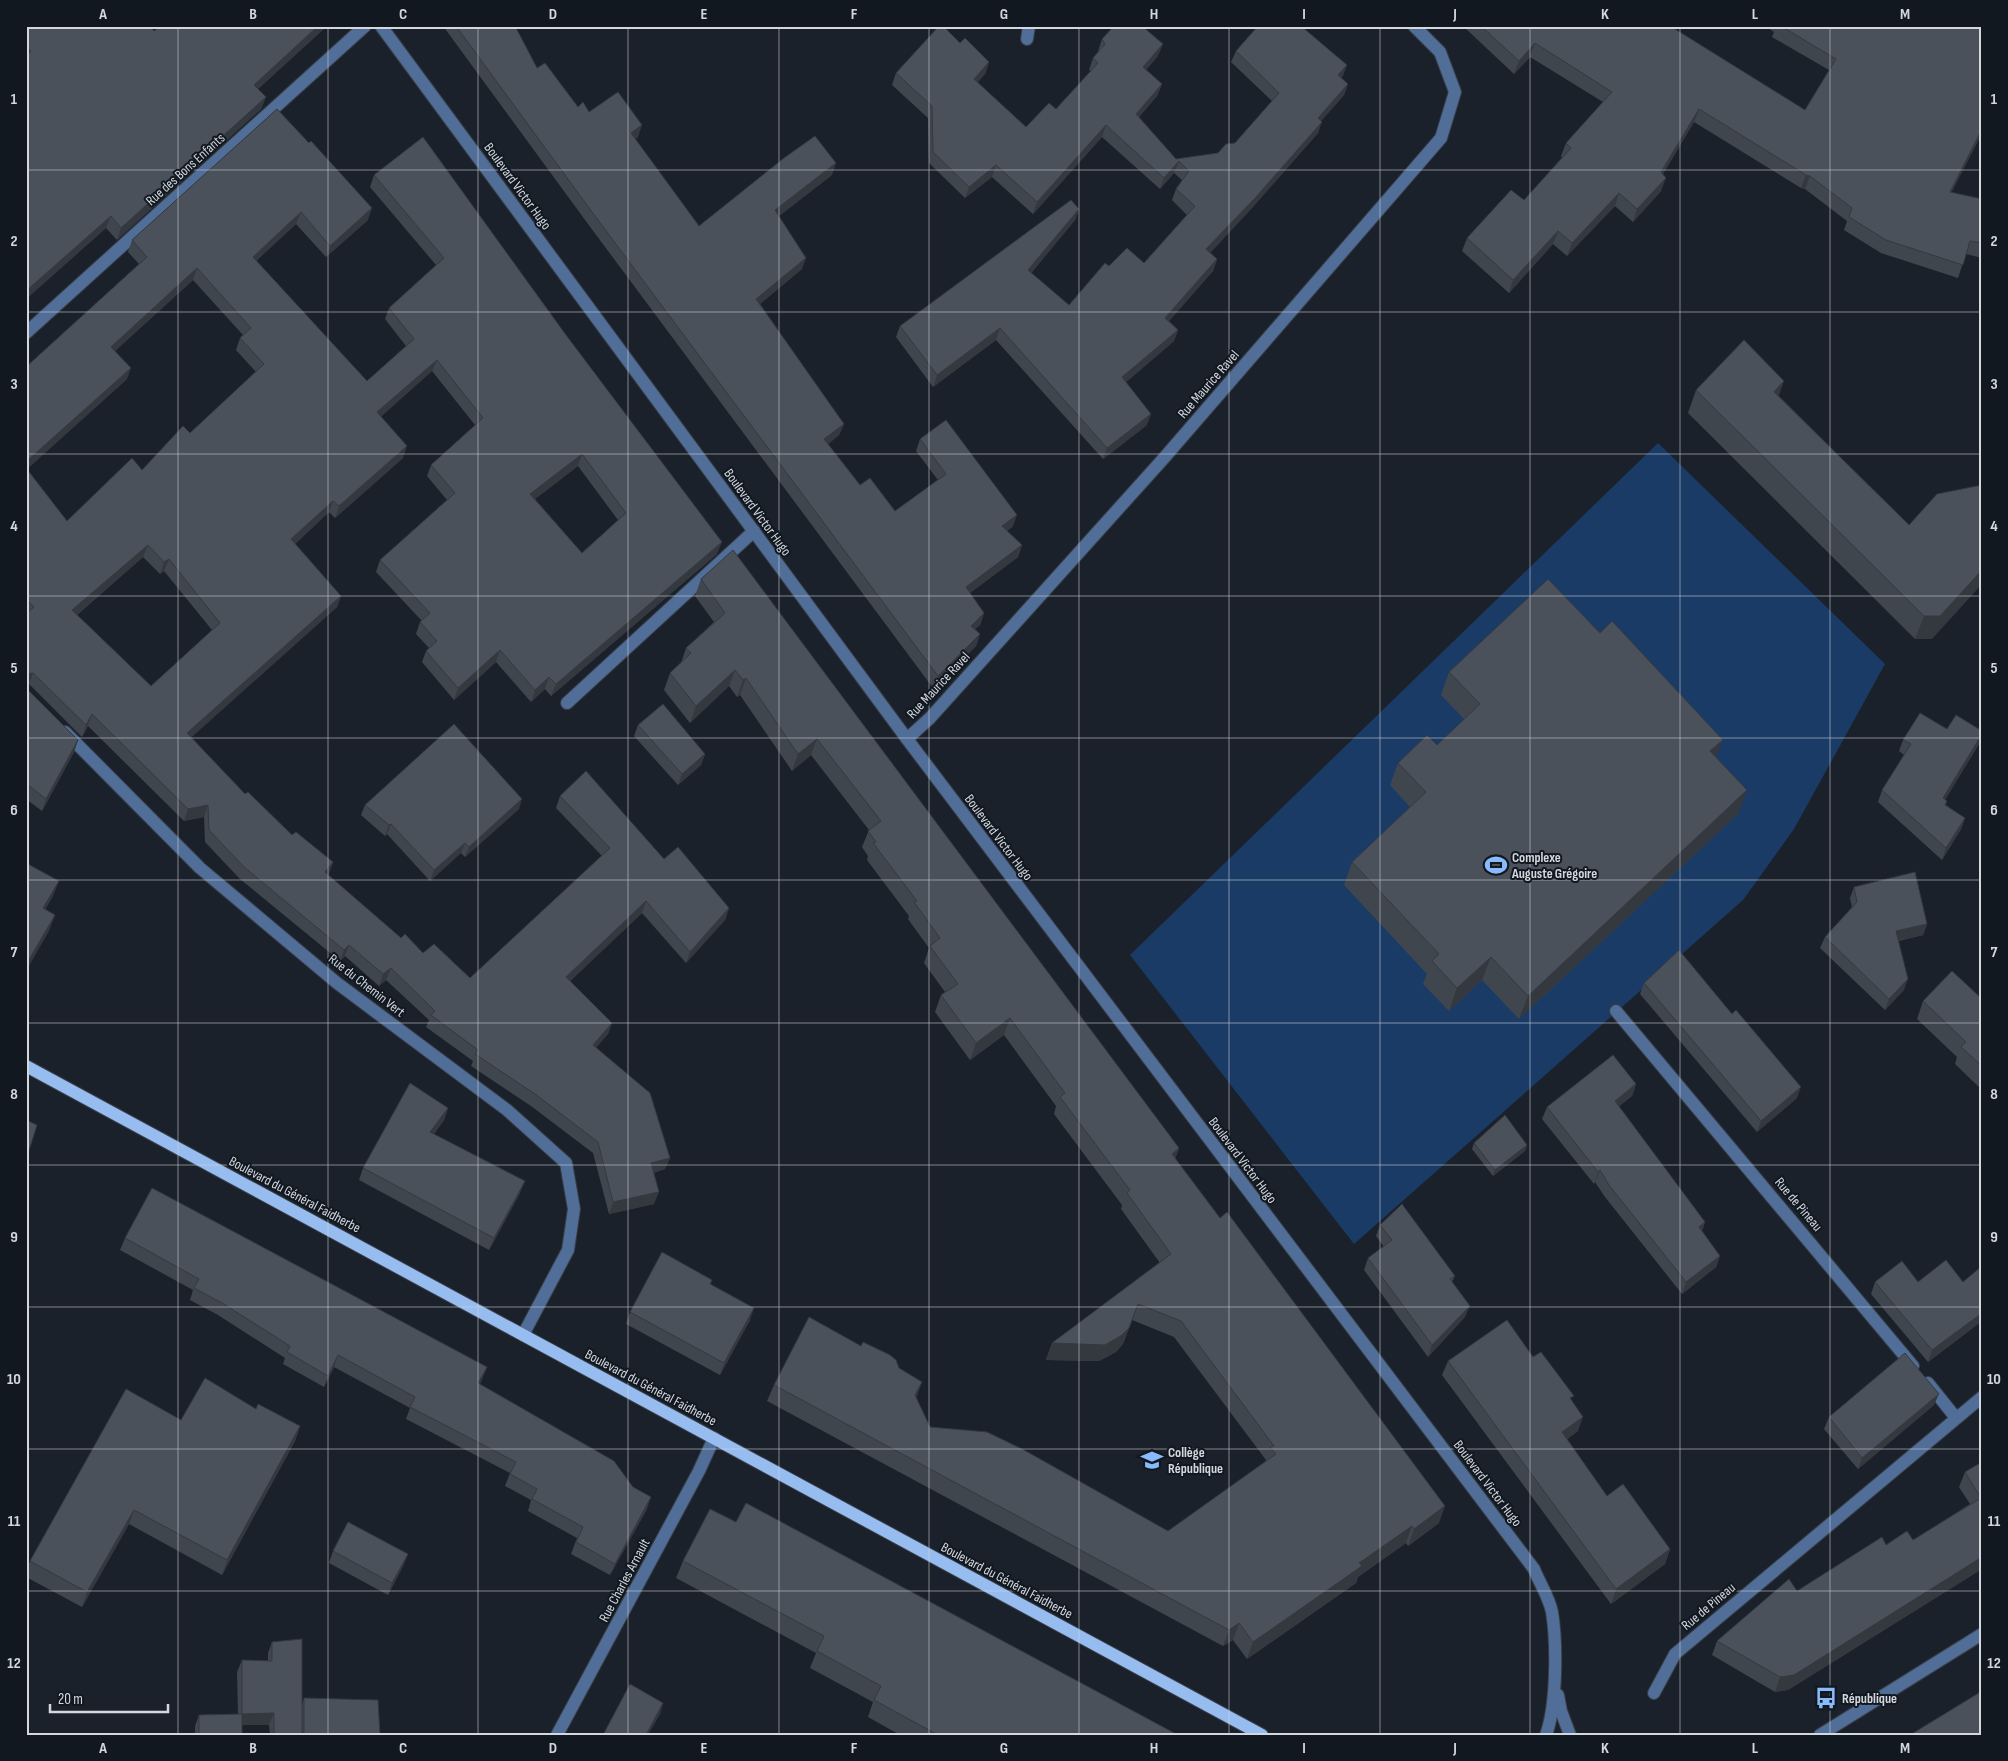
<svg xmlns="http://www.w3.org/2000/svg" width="2008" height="1761" font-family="'Sofia Sans Condensed',sans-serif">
  <rect width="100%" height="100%" fill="#1b212a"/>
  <!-- green -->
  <polygon fill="#1b3b67" points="1658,443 1885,664 1794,829 1743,900 1354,1244 1130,955"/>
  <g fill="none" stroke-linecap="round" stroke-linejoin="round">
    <!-- minor casing -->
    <g stroke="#383e47" stroke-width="14">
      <g id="minor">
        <path d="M381,26L907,739L1534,1569C1539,1582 1549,1597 1552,1612C1557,1644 1557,1704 1546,1735"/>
        <polyline points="1027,39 1029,26"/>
        <polyline points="26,333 365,26"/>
        <polyline points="567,703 754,531"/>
        <polyline points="65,732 200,868 337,983 507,1110 566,1163 574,1209 568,1250 523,1335"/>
        <polyline points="907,739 930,718 1164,458 1441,138 1455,92 1440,52 1414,26"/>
        <polyline points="1616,1011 1913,1366"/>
        <polyline points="1928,1383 1956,1418"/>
        <polyline points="1654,1693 1675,1654 1982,1397"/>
        <polyline points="1558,1695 1561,1711 1570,1735"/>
        <polyline points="557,1735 699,1471 714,1438"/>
        <polyline points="1820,1735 1982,1634"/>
      </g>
    </g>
    <!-- major casing -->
    <g stroke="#383e47" stroke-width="14">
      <polyline id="major" points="26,1066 1262,1735"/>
    </g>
    <!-- minor -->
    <use href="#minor" stroke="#506e97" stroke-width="12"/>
    <!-- major -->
    <use href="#major" stroke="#97bcef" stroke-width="12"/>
  </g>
  <!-- wall -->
  <g fill="#40464e" fill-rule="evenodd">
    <polygon points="26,26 154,31 161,26 327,26 258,89 266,97 261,109 117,240 106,228 26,299"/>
    <polygon points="443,26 515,26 537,68 578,107 589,112 638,137 635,139 699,226 832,175 779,216 802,269 760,304 844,424 839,435 828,444 860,485 895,511 938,480 916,451 920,439 1013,526 1007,531 1022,545 1018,557 970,593 984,613 980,625 975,629 980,634 976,646 933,688 588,224"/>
    <polygon points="1463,26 1670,26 1805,110 1829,70 1772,37 1774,32 1765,26 1982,26 1982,133 1951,193 1982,199 1982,258 1966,254 1958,278 1881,253 1844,230 1847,221 1805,189 1801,188 1694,122 1663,174 1661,191 1633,222 1615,206 1567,256 1553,244 1509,293 1462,251 1467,238 1524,200 1562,158 1561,156 1566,143 1603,102 1530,57 1514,74"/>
    <polygon points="1102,39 1158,56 1146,70 1162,84 1157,96 1139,117 1176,159 1218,153 1235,143 1272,101 1231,62 1236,51 1347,65 1341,78 1348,84 1344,95 1321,121 1318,133 1252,208 1210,253 1217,259 1213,271 1169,321 1178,330 1174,341 1126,382 1147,425 1103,459 996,340 933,387 896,337 900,326 1079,209 1075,220 1031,273 1069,305 1109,266 1144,263 1187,215 1172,200 1176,189 1182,180 1174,173 1160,189 1102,137 1033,214 992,177 965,198 929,163 928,118 892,85 896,73 960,43 989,62 985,74 977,83 1026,127 1056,109 1091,71 1089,70 1093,58 1099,52 1098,51"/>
    <path d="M277,109L368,220L326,257L296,224L256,261L367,381L406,346L385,319L389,308L436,265L370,187L374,175L717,554L551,696L545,689L531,702L496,662L454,700L422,662L426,651L429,648L416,634L420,622L422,621L376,572L380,560L447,500L427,476L431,465L475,425L432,371L381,416L403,458L335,518L329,512L295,544L341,596L337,607L191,737L245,794L292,835L333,862L328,875L401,938L423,953L470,978L602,856L556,808L560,796L664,859L729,908L725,920L686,963L642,913L570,981L612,1023L608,1034L596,1047L670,1158L665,1169L653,1173L654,1204L609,1214L593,1153L531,1106L471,1066L473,1061L426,1027L429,1020L386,980L379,986L345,956L340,961L240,879L205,842L204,817L184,821L88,726L82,737L29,684L26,685V367L139,264L128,252L132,240ZM193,280L243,335L240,338L236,350L256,372L190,433L142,470L67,521L27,469L127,379L115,351ZM578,466L618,520L582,553L535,499ZM143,557L160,574L164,571L212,630L151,686L77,615Z"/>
    <polygon points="1696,390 1779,396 1909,525 1932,639 1915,639 1688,413"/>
    <polygon points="701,579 1179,1148 1175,1159 1439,1523 1408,1546 1406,1543 1358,1577 1356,1583 1247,1659 1233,1640 1223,1646 767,1401 774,1385 899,1368 916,1398 930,1427 1168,1531 1265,1462 1266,1460 1174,1337 1132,1320 1123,1344 1116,1352 1099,1361 1046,1360 1052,1343 1160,1263 1121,1209 1122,1205 1054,1114 1056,1106 1004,1035 970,1060 935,1012 941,995 945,992 924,963 929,948 908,919 909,916 867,860 868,856 862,847 869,830 811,755 792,771 740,695 737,697 729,686 690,723 664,690 670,673 681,663 686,648 714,622 695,596"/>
    <polygon points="1449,672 1716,757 1739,813 1519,1019 1482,980 1449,1011 1423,984 1427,974 1344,885 1352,862 1410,807 1390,785 1398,763 1437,745 1464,719 1441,695"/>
    <polygon points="26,688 78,740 74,752 42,811 26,799"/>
    <polygon points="638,725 705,754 701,765 678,785 634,736"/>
    <polygon points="1947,729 1979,744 1945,799 1946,805 1965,818 1961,829 1942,860 1878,802 1882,790 1904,755 1899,751 1903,740"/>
    <polygon points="365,805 519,809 465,857 461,853 430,881 387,834 385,836 361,815"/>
    <polygon points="1854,887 1927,924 1923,935 1899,941 1904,990 1885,1010 1820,948 1825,937 1852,908 1850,898"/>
    <polygon points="1644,983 1797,1098 1757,1132 1640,994"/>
    <polygon points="1982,999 1982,1090 1955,1064 1957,1057 1917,1019 1923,1001"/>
    <polygon points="1636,1084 1632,1096 1619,1106 1705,1222 1702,1231 1720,1256 1716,1267 1682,1294 1605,1197 1595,1182 1594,1184 1542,1119 1547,1107"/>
    <polygon points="448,1108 444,1120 434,1134 520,1193 489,1250 359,1180 363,1168"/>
    <polygon points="1474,1143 1527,1145 1525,1151 1493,1176 1472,1149"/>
    <polygon points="1380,1225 1455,1276 1452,1282 1465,1317 1428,1357 1364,1270 1368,1258 1384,1247 1376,1236"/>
    <polygon points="125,1238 487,1367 480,1384 647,1509 610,1575 571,1554 577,1538 528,1511 531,1500 505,1486 510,1473 406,1419 410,1408 334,1367 324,1387 283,1364 285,1358 218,1315 190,1300 193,1290 120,1250"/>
    <polygon points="1982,1266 1982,1321 1928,1362 1871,1294 1875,1282 1963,1282"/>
    <polygon points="711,1284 750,1320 720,1375 626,1324 630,1312"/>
    <polygon points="1533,1357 1572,1401 1578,1431 1567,1439 1607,1496 1670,1549 1665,1564 1611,1604 1442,1375 1448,1361"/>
    <polygon points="1934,1405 1858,1469 1824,1429 1829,1417"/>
    <polygon points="256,1409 300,1426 295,1441 222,1575 129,1524 82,1607 26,1577 26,1573 30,1561 181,1420"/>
    <polygon points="1982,1462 1982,1569 1788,1690 1775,1692 1712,1655 1717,1641 1797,1591 1886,1545 1913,1540 1970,1504 1959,1487 1965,1472"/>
    <polygon points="736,1522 1178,1735 900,1735 868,1717 873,1702 810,1668 816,1653 676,1578 683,1561"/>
    <polygon points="333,1551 408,1554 403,1566 388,1595 329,1563"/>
    <polygon points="272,1642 302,1705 304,1698 380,1735 270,1735 269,1725 242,1725 242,1735 195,1735 195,1726 199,1715 238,1714 237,1672 242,1660 268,1661 268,1653"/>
  </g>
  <!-- shaded-wall -->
  <g fill="#343940">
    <polygon points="318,26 327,26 250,96 254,85"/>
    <polygon points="1535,43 1530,57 1514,74 1519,61"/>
    <polygon points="1163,44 1158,56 1139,78 1143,67"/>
    <polygon points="989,62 985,74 970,91 974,79"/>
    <polygon points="1347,65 1343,76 1334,86 1338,75"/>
    <polygon points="1162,84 1157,96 1132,125 1136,114"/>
    <polygon points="1348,84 1344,95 1314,129 1318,118"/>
    <polygon points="266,97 261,109 117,240 121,228"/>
    <polygon points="1699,109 1694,122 1656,185 1661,172"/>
    <polygon points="1322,122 1318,133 1252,208 1202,261 1206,249"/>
    <polygon points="642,125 638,137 627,145 631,133"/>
    <polygon points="1106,125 1102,137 1033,214 1037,202"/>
    <polygon points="1982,129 1982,133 1945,205 1950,192"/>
    <polygon points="1179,161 1174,173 1160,189 1164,178"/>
    <polygon points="836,163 832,175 771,222 775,210"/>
    <polygon points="996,165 992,177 965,198 969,187"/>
    <polygon points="1806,175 1810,176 1805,189 1801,188"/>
    <polygon points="1666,178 1661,191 1633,222 1637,209"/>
    <polygon points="1619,193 1615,206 1567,256 1572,243"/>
    <polygon points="372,208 368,220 326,257 330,246"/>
    <polygon points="1079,209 1075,220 1024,282 1028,270"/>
    <polygon points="301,212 296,224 248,268 253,257"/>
    <polygon points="111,216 106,228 26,299 26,291"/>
    <polygon points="1558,231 1553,244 1509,293 1513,280"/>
    <polygon points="806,258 802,269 752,310 756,299"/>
    <polygon points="1217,259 1213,271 1161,330 1165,318"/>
    <polygon points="197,268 193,280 107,358 111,347"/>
    <polygon points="1000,328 996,340 933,387 937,375"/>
    <polygon points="1178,330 1174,341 1118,389 1122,377"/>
    <polygon points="437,360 432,371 373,424 377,412"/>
    <polygon points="131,368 127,379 26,470 26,463 28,460"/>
    <polygon points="1784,381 1776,404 1774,392"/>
    <polygon points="1151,414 1147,425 1103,459 1107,448"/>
    <polygon points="844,424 839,435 820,451 824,439"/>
    <polygon points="407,446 403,458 335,518 339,506"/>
    <polygon points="582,454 578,466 526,506 530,494"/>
    <polygon points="333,501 329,512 287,551 291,539"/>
    <polygon points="1017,515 1013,526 998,538 1002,526"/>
    <polygon points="722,542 717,554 551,696 556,684"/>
    <polygon points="148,545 143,557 68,622 72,610"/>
    <polygon points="1022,545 1018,557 962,599 966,587"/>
    <polygon points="169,559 164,571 160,574 164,562"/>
    <polygon points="1982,570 1982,584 1932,639 1915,639 1924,616"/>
    <polygon points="341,596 337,607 183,745 187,733"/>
    <polygon points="984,613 980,625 967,637 971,626"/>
    <polygon points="980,634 976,646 933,688 938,676"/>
    <polygon points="500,650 496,662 454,700 458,688"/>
    <polygon points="735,670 729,686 690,723 696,706"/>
    <polygon points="33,673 29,684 26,685 26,674"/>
    <polygon points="549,677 545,689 531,702 535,690"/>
    <polygon points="746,678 740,695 737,697 743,680"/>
    <polygon points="92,714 88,726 82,737 86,725"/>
    <polygon points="1982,734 1979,744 1939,810 1943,798"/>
    <polygon points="817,739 811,755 792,771 798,754"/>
    <polygon points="78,740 74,752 42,811 46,799"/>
    <polygon points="1723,740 1714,762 1710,751"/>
    <polygon points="705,754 701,765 678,785 682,774"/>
    <polygon points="1747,790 1739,813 1519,1019 1528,996"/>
    <polygon points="522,799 519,809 465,857 469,847"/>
    <polygon points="208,805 204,817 184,821 188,809"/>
    <polygon points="1965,818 1961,829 1942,860 1946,848"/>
    <polygon points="391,824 387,834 385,836 389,825"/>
    <polygon points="465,843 461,853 430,881 434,870"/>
    <polygon points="333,862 329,874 321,883 325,872"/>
    <polygon points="59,881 53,896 37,924 43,908"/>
    <polygon points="646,901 642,913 562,989 566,977"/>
    <polygon points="729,908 725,920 686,963 690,952"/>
    <polygon points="55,915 49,931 26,971 26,965"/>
    <polygon points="1927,924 1923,935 1892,942 1896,931"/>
    <polygon points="349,945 345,956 340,961 344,950"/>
    <polygon points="1491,957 1482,980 1449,1011 1457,988"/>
    <polygon points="391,968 386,980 379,986 383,974"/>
    <polygon points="1908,979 1904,990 1885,1010 1889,999"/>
    <polygon points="1010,1018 1004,1035 970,1060 976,1043"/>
    <polygon points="612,1023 608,1034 589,1056 593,1045"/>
    <polygon points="1636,1084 1632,1096 1611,1113 1615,1101"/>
    <polygon points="1801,1087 1797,1098 1757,1132 1761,1121"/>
    <polygon points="448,1108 444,1120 426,1144 430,1132"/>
    <polygon points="1527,1145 1525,1151 1493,1176 1495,1170"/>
    <polygon points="1179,1148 1173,1165 1172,1154"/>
    <polygon points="670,1158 665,1169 646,1175 651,1163"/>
    <polygon points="1600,1170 1595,1182 1594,1184 1598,1172"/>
    <polygon points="525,1181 520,1193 489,1250 494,1238"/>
    <polygon points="659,1192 654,1204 609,1214 613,1202"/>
    <polygon points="1705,1222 1700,1234 1699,1227"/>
    <polygon points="1720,1256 1716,1267 1682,1294 1686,1282"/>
    <polygon points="1470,1306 1465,1317 1428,1357 1432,1345"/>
    <polygon points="754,1308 750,1320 720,1375 724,1363"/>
    <polygon points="1982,1313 1982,1321 1928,1362 1932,1350"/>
    <polygon points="1129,1328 1123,1344 1116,1352 1099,1361 1046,1360 1052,1343"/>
    <polygon points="338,1355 334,1367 324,1387 328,1376"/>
    <polygon points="487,1367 482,1379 474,1395 478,1383"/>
    <polygon points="922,1382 916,1399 915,1395"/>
    <polygon points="1939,1394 1934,1405 1858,1469 1862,1458"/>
    <polygon points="1583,1417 1578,1431 1557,1447 1562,1432"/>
    <polygon points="300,1426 295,1441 222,1575 227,1560"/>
    <polygon points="651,1497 647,1509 610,1575 615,1564"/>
    <polygon points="1445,1506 1439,1523 1408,1546 1414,1529"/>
    <polygon points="134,1510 129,1524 82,1607 87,1592"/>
    <polygon points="1412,1526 1406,1543 1358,1577 1356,1583 1247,1659 1253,1642 1359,1563"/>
    <polygon points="1670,1549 1665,1564 1611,1604 1616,1589"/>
    <polygon points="408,1554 403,1566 388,1595 392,1583"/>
    <polygon points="1982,1557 1982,1569 1788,1690 1775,1692 1780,1677"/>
    <polygon points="1239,1623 1233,1640 1223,1646 1229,1630"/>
    <polygon points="663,1703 660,1714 648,1735 646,1735"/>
    <polygon points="274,1713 269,1725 238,1725 242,1714"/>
  </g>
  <!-- building -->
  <g fill="#4a515b" stroke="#343940" fill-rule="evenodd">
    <polygon points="26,26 150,26 154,31 161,26 318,26 254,85 266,97 121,228 111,216 26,291 26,57 31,51 26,46"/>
    <polygon points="456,26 515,26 537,68 545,63 578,107 583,102 589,112 618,92 642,125 631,133 699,226 784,158 815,136 836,163 775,210 806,258 756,299 844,424 824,439 860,485 870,478 895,511 946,474 920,439 946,420 1017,515 1002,526 1022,545 966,587 984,613 971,626 980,634 938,676 592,212"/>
    <polygon points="939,26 943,26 960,43 965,38 989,62 974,79 1026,127 1049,103 1056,109 1098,63 1093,58 1105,44 1102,39 1114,26 1142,26 1163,44 1143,67 1162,84 1136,114 1176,159 1218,153 1226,144 1235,143 1279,93 1236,51 1258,26 1301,26 1347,65 1338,75 1348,84 1318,118 1322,122 1256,197 1206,249 1217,259 1165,318 1178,330 1122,377 1151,414 1107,448 1000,328 937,375 900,326 1071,200 1079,209 1028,270 1069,305 1105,263 1109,266 1127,248 1144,263 1195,206 1176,189 1189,171 1179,161 1164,178 1106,125 1037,202 996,165 969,187 933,152 932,106 896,73"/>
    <polygon points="1481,26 1670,26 1805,110 1836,59 1781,26 1982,26 1982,129 1950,192 1982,199 1982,243 1970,241 1963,265 1886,240 1849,217 1852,208 1810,176 1806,175 1699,109 1661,172 1666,178 1637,209 1619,193 1572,243 1558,231 1513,280 1467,238 1511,190 1524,200 1571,148 1566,143 1612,92 1535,43 1519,61"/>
    <path d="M277,109L309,143L311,141L372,208L330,246L301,212L253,257L367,381L414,339L389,308L444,258L374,175L423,137L566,335L722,542L556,684L549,677L535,690L500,650L458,688L426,651L437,641L420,622L430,613L380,560L455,493L431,465L483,418L437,360L377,412L407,446L339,506L333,501L291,539L341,596L187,733L245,794L248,792L292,835L296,832L333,862L325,872L401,938L405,934L423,953L434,944L470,978L610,848L560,796L586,771L664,859L678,847L729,908L690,952L646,901L566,977L612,1023L593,1045L650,1093L670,1158L651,1163L659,1192L613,1202L598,1142L535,1094L475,1054L478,1050L431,1015L435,1011L391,968L383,974L349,945L344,950L244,867L209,830L208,805L188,809L92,714L86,725L33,673L26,674V614L34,607L26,599V468L67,521L132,458L142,470L183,426L190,433L264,364L240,338L251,328L197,268L111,347L131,368L28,460L26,463V367L147,257L132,240ZM582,454L626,513L582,553L530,494ZM148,545L164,562L169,559L220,623L151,686L72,610Z"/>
    <polygon points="1744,340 1784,381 1774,392 1909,525 1937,494 1982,485 1982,570 1940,616 1924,616 1696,390"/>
    <polygon points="733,550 1179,1148 1172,1154 1220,1218 1227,1212 1445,1506 1414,1529 1412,1526 1359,1563 1362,1566 1253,1642 1239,1623 1229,1630 774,1385 809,1317 861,1346 863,1342 890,1355 896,1360 899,1368 922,1382 915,1395 930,1427 987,1432 1024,1450 1168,1531 1276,1454 1270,1447 1274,1446 1181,1321 1138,1304 1129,1328 1122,1335 1105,1345 1052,1343 1171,1254 1127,1193 1130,1190 1060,1097 1065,1093 1010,1018 976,1043 941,995 958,984 930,946 940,938 914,902 917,901 873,843 876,842 868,831 881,821 817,739 798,754 746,678 743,680 735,670 696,706 670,673 691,653 686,648 725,613 701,579"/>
    <polygon points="1548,579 1600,633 1612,621 1723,740 1710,751 1747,790 1528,996 1491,957 1457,988 1432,961 1439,954 1352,862 1426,792 1398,763 1427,735 1437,745 1480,704 1449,672"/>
    <polygon points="26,688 78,740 46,799 28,785 26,787"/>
    <polygon points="663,704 705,754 682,774 638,725"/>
    <polygon points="1920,713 1947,729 1956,715 1982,731 1982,734 1943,798 1947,801 1945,805 1965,818 1946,848 1882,790 1911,744 1903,740"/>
    <polygon points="454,724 522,799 469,847 465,843 434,870 391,824 389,825 365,805"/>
    <polygon points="26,863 59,881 43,908 55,915 26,965"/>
    <polygon points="1915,872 1927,924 1896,931 1908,979 1889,999 1825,937 1857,902 1854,887"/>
    <polygon points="1679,950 1732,1014 1736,1010 1801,1087 1761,1121 1644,983"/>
    <polygon points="1952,971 1982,999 1982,1066 1961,1047 1966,1042 1923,1001"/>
    <polygon points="1613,1055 1636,1084 1615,1101 1705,1222 1699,1227 1720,1256 1686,1282 1609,1185 1600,1170 1598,1172 1547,1107"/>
    <polygon points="410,1083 448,1108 430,1132 525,1181 494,1238 363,1168"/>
    <polygon points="1505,1115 1527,1145 1495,1170 1474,1143"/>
    <polygon points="26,1120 37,1125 26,1160"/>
    <polygon points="152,1188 487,1367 478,1383 614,1461 633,1487 651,1497 615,1564 576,1542 583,1527 532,1499 537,1489 510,1474 516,1462 410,1407 415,1397 338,1355 328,1376 287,1352 290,1346 222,1303 194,1288 199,1279 125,1238"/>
    <polygon points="1402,1204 1455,1276 1450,1279 1470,1306 1432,1345 1368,1258 1392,1240 1380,1225"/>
    <polygon points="662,1252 712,1280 710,1284 754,1308 724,1363 630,1312"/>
    <polygon points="1946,1260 1963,1282 1982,1266 1982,1313 1932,1350 1875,1282 1902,1261 1918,1282"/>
    <polygon points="1507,1320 1533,1357 1541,1352 1574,1396 1570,1398 1583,1417 1562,1432 1607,1496 1623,1484 1670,1549 1616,1589 1448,1361"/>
    <polygon points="1905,1353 1939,1394 1862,1458 1829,1417"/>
    <polygon points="205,1378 256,1409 258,1404 300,1426 227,1560 134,1510 87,1592 30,1561 126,1389 181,1420"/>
    <polygon points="1982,1462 1982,1557 1794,1675 1780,1677 1717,1641 1789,1579 1797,1591 1882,1537 1886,1545 1907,1531 1913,1540 1981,1498 1965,1472"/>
    <polygon points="746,1503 1178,1735 938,1735 874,1700 881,1686 817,1651 824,1636 683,1561 710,1509 736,1522"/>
    <polygon points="348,1522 408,1554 392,1583 333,1551"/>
    <polygon points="302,1639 302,1735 274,1735 274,1713 242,1714 242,1660 272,1661 272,1642"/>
    <polygon points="630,1684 663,1703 646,1735 603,1735"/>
    <polygon points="1982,1691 1982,1735 1910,1735"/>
    <polygon points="304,1698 378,1700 380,1735 304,1735"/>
    <polygon points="242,1714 242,1735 199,1735 199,1715"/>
  </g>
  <!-- grid -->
  <path fill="none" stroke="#d3d7de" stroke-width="1" stroke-opacity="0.55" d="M178,26V1735M328,26V1735M478,26V1735M628,26V1735M779,26V1735M929,26V1735M1079,26V1735M1229,26V1735M1380,26V1735M1530,26V1735M1680,26V1735M1830,26V1735M26,170H1982M26,312H1982M26,454H1982M26,596H1982M26,738H1982M26,880H1982M26,1023H1982M26,1165H1982M26,1307H1982M26,1449H1982M26,1591H1982"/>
  <!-- icons -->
  <defs>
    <g id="stadium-bare" transform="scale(1.725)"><path d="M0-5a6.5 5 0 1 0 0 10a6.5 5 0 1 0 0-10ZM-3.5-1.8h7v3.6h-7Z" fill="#89bafc" stroke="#111820" stroke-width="2.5" paint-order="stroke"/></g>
    <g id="school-bare" transform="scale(1.725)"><path d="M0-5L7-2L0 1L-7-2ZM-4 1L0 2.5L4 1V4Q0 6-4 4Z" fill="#89bafc" stroke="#111820" stroke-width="2.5" paint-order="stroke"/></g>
    <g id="bus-bare" transform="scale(1.725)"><path d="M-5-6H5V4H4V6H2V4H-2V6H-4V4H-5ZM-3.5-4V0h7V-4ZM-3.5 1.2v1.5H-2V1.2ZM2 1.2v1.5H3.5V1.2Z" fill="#89bafc" stroke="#111820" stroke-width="2.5" paint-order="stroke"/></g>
  </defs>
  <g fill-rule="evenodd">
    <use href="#stadium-bare" x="1496" y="865"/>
    <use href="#school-bare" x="1152" y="1460"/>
    <use href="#bus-bare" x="1826" y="1698"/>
  </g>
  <g text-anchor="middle" stroke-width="4" stroke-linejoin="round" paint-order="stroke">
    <!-- street labels -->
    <g font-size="14" fill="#d3d7de" stroke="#111820">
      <text transform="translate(185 169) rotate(-42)" y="5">Rue des Bons Enfants</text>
      <text transform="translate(518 186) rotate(54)" y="5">Boulevard Victor Hugo</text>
      <text transform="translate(1208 384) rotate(-49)" y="5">Rue Maurice Ravel</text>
      <text transform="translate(758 512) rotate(54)" y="5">Boulevard Victor Hugo</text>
      <text transform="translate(938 685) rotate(-47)" y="5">Rue Maurice Ravel</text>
      <text transform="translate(999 837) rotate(53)" y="5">Boulevard Victor Hugo</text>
      <text transform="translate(367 985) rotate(38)" y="5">Rue du Chemin Vert</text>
      <text transform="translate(1243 1160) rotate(53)" y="5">Boulevard Victor Hugo</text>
      <text transform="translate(295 1194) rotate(28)" y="5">Boulevard du Général Faidherbe</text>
      <text transform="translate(1799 1204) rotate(50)" y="5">Rue de Pineau</text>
      <text transform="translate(651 1387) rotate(28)" y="5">Boulevard du Général Faidherbe</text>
      <text transform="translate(1488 1483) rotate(53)" y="5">Boulevard Victor Hugo</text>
      <text transform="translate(624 1580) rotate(-62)" y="5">Rue Charles Arnault</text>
      <text transform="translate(1007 1580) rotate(28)" y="5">Boulevard du Général Faidherbe</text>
      <text transform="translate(1708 1606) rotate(-40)" y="5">Rue de Pineau</text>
    </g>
    <!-- poi labels -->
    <g font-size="14" font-weight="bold" fill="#d3d7de" stroke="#111820" text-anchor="start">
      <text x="1512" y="862">Complexe<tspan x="1512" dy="16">Auguste Grégoire</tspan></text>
      <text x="1168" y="1457">Collège<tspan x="1168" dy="16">République</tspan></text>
      <text x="1842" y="1703">République</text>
    </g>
  </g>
  <!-- border -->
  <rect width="2008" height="1761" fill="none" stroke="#111820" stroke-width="55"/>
  <!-- scale -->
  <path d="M50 1704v8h118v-8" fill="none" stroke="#d3d7de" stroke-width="2.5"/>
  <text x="58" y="1704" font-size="15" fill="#d3d7de" stroke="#111820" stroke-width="4" paint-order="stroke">20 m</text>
  <rect x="28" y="28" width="1952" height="1706" fill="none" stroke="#d3d7de" stroke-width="2"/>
  <g font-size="16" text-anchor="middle" font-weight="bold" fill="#d3d7de">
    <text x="103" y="19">A</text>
    <text x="253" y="19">B</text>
    <text x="403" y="19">C</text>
    <text x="553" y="19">D</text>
    <text x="704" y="19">E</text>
    <text x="854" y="19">F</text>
    <text x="1004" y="19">G</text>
    <text x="1154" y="19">H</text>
    <text x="1304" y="19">I</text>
    <text x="1455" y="19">J</text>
    <text x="1605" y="19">K</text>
    <text x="1755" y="19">L</text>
    <text x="1905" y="19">M</text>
    <text x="14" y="104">1</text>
    <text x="1994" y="104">1</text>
    <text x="14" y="246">2</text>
    <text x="1994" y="246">2</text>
    <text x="14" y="389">3</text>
    <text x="1994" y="389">3</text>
    <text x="14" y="531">4</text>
    <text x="1994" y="531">4</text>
    <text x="14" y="673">5</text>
    <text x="1994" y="673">5</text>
    <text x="14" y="815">6</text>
    <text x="1994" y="815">6</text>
    <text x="14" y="957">7</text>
    <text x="1994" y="957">7</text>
    <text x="14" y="1099">8</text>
    <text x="1994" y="1099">8</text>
    <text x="14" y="1242">9</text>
    <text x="1994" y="1242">9</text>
    <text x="14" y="1384">10</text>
    <text x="1994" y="1384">10</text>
    <text x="14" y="1526">11</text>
    <text x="1994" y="1526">11</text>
    <text x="14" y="1668">12</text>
    <text x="1994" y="1668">12</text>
    <text x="103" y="1753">A</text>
    <text x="253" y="1753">B</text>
    <text x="403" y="1753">C</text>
    <text x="553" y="1753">D</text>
    <text x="704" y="1753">E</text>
    <text x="854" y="1753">F</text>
    <text x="1004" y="1753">G</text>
    <text x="1154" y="1753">H</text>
    <text x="1304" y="1753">I</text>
    <text x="1455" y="1753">J</text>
    <text x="1605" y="1753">K</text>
    <text x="1755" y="1753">L</text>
    <text x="1905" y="1753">M</text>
  </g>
</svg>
